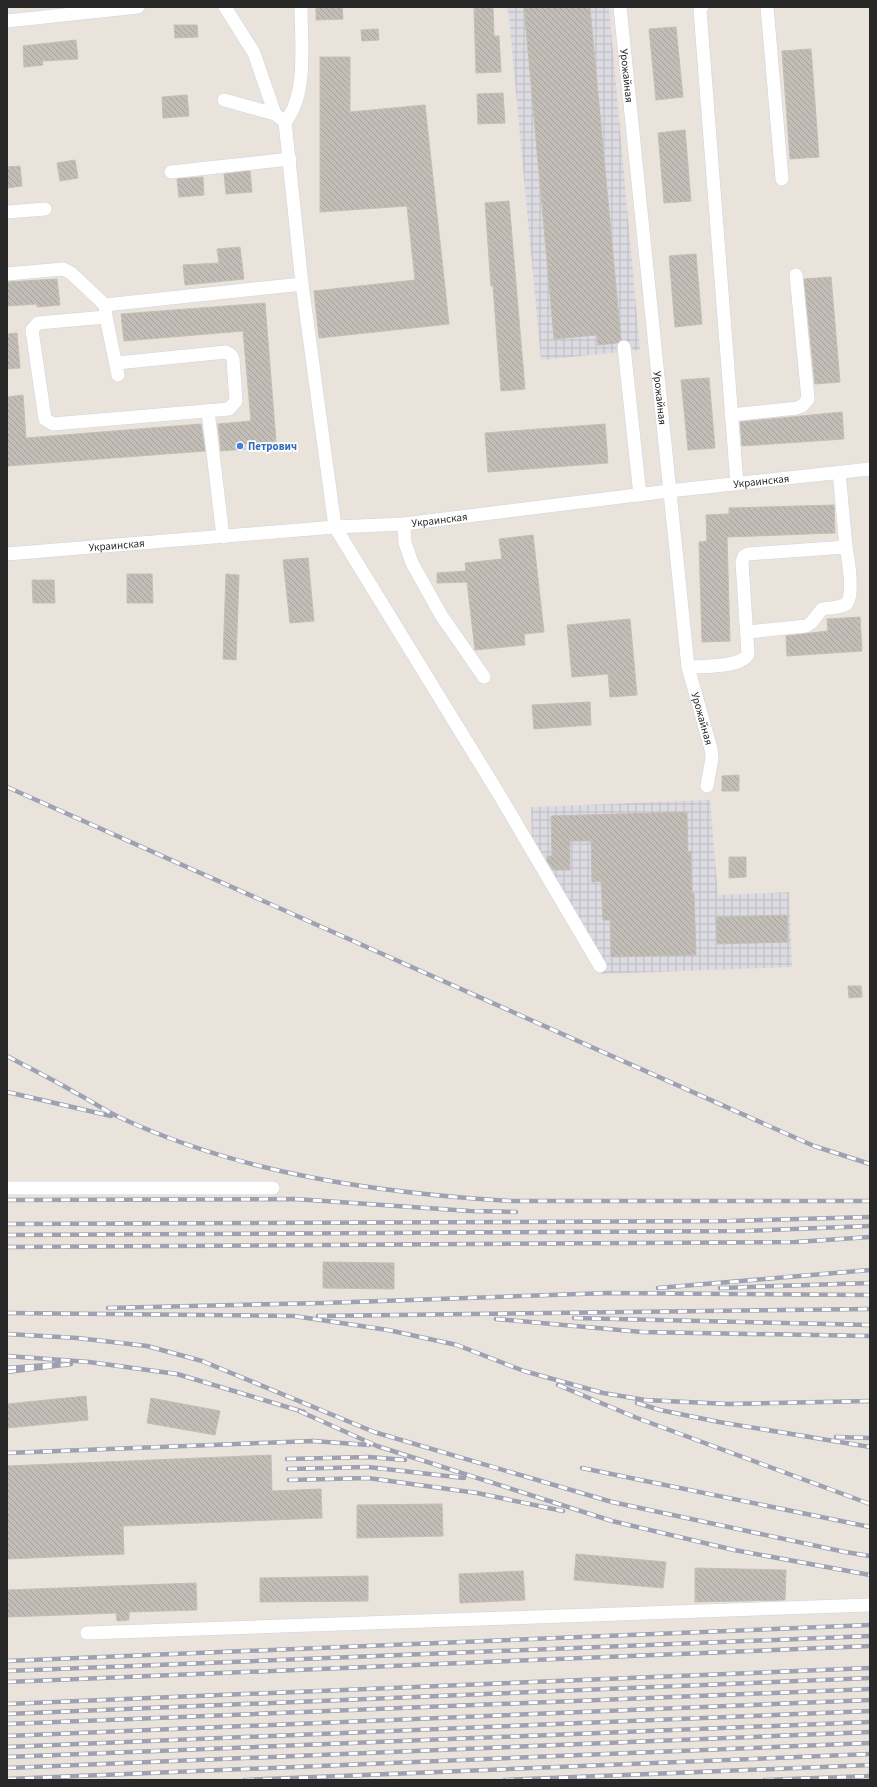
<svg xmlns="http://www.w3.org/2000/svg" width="877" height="1787" font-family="'Source Sans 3',sans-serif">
  <defs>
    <pattern id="industrial-grid" width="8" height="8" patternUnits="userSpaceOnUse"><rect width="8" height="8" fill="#dddbe2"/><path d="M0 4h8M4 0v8" fill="none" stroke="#bebcc2"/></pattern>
    <pattern id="building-back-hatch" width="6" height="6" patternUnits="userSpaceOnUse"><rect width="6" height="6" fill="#c2bdb6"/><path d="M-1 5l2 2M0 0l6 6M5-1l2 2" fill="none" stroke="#a7a29c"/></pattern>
  </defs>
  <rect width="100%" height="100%" fill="#e9e3db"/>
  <!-- industrial -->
  <g fill="url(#industrial-grid)">
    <polygon points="508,7 609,7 640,350 541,360"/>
    <polygon points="710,800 718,895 789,892 792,967 600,974 524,845 532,844 531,807"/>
  </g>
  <!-- building -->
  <g fill="url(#building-back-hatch)" stroke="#c4bfb5">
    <polygon points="316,7 342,7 343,19 316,20"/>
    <polygon points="474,7 493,7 494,36 499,36 501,72 476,73"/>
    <polygon points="524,7 590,7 621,340 617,343 598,345 597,335 554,339"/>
    <polygon points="174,25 197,25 198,37 175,38"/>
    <polygon points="676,27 683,97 656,100 649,29"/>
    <polygon points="378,29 379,40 362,41 361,30"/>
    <polygon points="76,40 78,59 42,61 43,65 24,67 23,46"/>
    <polygon points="811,49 819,157 790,159 782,51"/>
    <polygon points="320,57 350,57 350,112 425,105 449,324 319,338 314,291 415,280 407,206 320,212"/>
    <polygon points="503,93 505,123 478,124 477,94"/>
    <polygon points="187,95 189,116 163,118 162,97"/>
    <polygon points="685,130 691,201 664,203 658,133"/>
    <polygon points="75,160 78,178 60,181 57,163"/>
    <polygon points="20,166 22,186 7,188 7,167"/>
    <polygon points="250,171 252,192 226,194 224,174"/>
    <polygon points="203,177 204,195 179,197 177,179"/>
    <polygon points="509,201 525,389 501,391 493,286 491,286 485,203"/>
    <polygon points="240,247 244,279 185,285 183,265 219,263 217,249"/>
    <polygon points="696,254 702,324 675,327 669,256"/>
    <polygon points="831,277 840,382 815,384 804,279"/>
    <polygon points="57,279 60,305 37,307 37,304 7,306 7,282"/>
    <polygon points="265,303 276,441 245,444 245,449 221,451 218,424 251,421 243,331 124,341 121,314"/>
    <polygon points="17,333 20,368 7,369 7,334"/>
    <polygon points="709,378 715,448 688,450 681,380"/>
    <polygon points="23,395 26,438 201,424 205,451 7,466 7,397"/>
    <polygon points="842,412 844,439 742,446 740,422"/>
    <polygon points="605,424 608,463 488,472 485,433"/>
    <polygon points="834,505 835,533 727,537 730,641 702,642 699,542 707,541 706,515 729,514 729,508"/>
    <polygon points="533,535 544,632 524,634 525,645 475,650 467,582 437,583 437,573 466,571 465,563 502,559 499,539"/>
    <polygon points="308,558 314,621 290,623 283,560"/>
    <polygon points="127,574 152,574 153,603 127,603"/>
    <polygon points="226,574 239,575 236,660 223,659"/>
    <polygon points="32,580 54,580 55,603 33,603"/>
    <polygon points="860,617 862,651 787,656 786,636 828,631 827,619"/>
    <polygon points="630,619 637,695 610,697 608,674 572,677 567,625"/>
    <polygon points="590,702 591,725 534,729 532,705"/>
    <polygon points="739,775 739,791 722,791 722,776"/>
    <polygon points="687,812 688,852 691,851 692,893 694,893 696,955 611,957 610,920 603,920 601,881 592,882 591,841 570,841 570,870 553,870 547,860 547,856 552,856 551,816"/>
    <polygon points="729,857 746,857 746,877 729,878"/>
    <polygon points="787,915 788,942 717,944 716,917"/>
    <polygon points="848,986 861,986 862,997 849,998"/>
    <polygon points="323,1262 394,1263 394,1289 323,1288"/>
    <polygon points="86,1396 88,1420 7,1428 7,1404"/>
    <polygon points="151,1398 220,1411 215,1435 147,1423"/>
    <polygon points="271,1455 272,1491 321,1489 322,1518 123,1526 124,1554 7,1559 7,1466"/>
    <polygon points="442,1504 443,1536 357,1538 357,1505"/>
    <polygon points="576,1554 666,1562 663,1588 574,1580"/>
    <polygon points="695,1568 786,1570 785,1600 695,1602"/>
    <polygon points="523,1571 525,1600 460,1603 459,1574"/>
    <polygon points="368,1576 368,1601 260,1602 260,1578"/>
    <polygon points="196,1583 197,1610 129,1612 129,1620 117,1621 116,1613 7,1617 7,1590"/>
  </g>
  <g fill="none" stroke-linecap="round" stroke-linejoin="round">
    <!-- minor casing -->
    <g stroke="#d0d3e0" stroke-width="14">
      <g id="minor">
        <polyline points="225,7 254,53 275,114 285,122"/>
        <path d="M301,7C301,41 308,95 285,122L302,284"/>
        <path id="s1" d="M620,7L688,667L711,749L712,758L707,786"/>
        <polyline points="702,7 700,10 737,484"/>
        <polyline points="767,7 782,179"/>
        <polyline points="7,21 138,7"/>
        <polyline points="224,100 275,114"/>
        <polyline points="171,172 290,159"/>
        <polyline points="7,212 45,209"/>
        <polyline points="7,274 63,269 71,273 105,305"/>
        <polyline points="106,317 38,323 32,330 45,419 53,424 229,409 236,401 233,359 231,355 226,352 117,363"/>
        <polyline points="624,347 640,495"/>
        <polyline points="118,375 106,317 105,305 302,284 335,527 500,796 600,966"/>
        <polyline points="208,411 223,537"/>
        <polyline points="731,415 797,408 802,406 808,399 796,275"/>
        <polyline points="404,524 405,543 412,563 441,615 484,677"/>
        <path id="s2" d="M7,554L335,527L404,524L669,491L870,469"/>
        <path d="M748,632L806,626L811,623L822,609C829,608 840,608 846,604C855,598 848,558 846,547"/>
        <path d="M688,667C703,666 741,668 748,654L742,562L744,556L748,554L846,547L839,472"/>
        <polyline points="7,1188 273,1188"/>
        <polyline points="87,1633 870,1605"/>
      </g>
    </g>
    <!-- minor -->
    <use href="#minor" stroke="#fff" stroke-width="13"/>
    <!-- rail casing -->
    <g stroke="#9ea1b1" stroke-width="4.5">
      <g id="rail">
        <polyline points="7,787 814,1146 870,1164"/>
        <path d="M7,1056C29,1068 52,1079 74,1092C90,1100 105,1111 121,1118C242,1174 379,1193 510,1201H870"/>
        <polyline points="7,1092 111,1116"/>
        <polyline points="7,1200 295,1199 470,1211 516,1212"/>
        <polyline points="7,1224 729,1221 870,1217"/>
        <polyline points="7,1235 745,1231 870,1226"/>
        <polyline points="7,1247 796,1242 870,1237"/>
        <polyline points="658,1288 870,1270"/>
        <polyline points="720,1288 870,1283"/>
        <polyline points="108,1308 324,1303 608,1293 870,1295"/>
        <polyline points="7,1313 294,1316 388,1330 457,1345 524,1371 603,1393 645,1400 728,1404 870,1401"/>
        <polyline points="318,1316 870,1309"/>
        <polyline points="574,1318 870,1325"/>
        <polyline points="496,1319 642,1332 870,1336"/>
        <polyline points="7,1334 77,1338 147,1346 202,1361 374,1432 612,1502 845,1552 870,1556"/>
        <polyline points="7,1356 89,1362 177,1374 304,1412"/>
        <polyline points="7,1368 60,1364"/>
        <polyline points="7,1372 71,1364"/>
        <polyline points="558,1385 637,1418 870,1504"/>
        <polyline points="637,1403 660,1410 719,1422 870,1447"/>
        <polyline points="299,1411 377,1446 612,1521 734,1550 870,1575"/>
        <polyline points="836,1437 870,1438"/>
        <polyline points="7,1453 313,1441 369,1445"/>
        <polyline points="287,1459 369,1457 405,1460"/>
        <polyline points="582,1468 870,1527"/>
        <polyline points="288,1469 368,1467 464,1478"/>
        <polyline points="289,1480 368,1478 477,1493 563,1511"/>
        <polyline points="7,1661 870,1625"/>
        <polyline points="7,1671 870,1636"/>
        <polyline points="7,1682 870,1646"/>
        <polyline points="7,1704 870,1668"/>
        <polyline points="7,1714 870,1678"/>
        <polyline points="7,1724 870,1689"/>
        <polyline points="7,1736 870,1700"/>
        <polyline points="7,1747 870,1711"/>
        <polyline points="7,1757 870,1722"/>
        <polyline points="7,1768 870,1732"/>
        <polyline points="7,1779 870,1743"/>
        <polyline points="245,1780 870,1754"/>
        <polyline points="505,1780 870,1765"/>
        <polyline points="765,1780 870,1776"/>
      </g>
    </g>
    <!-- rail -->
    <use href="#rail" stroke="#fff" stroke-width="3" stroke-dasharray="9" stroke-linecap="butt"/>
  </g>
  <!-- markers -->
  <circle fill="#3f7fe0" stroke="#fff" stroke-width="1.5" cx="240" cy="446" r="4"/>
  <g text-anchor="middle" stroke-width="3.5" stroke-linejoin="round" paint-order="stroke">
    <!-- street labels -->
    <g font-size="11" fill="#282828" stroke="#fff">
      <text dy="4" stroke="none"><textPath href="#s1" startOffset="69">Урожайная</textPath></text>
      <text dy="4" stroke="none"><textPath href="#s1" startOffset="393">Урожайная</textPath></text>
      <text dy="4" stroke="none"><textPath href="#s2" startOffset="758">Украинская</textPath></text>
      <text dy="4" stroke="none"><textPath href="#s2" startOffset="434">Украинская</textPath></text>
      <text dy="4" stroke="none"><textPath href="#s2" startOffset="110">Украинская</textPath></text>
      <text dy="4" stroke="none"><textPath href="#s1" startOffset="717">Урожайная</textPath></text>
    </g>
    <!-- shop labels -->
    <g font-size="11" font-weight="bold" fill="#366cbe" stroke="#fff" text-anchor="start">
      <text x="248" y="450">Петрович</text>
    </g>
  </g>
  <!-- border -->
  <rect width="877" height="1787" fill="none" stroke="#282828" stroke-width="16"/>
</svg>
